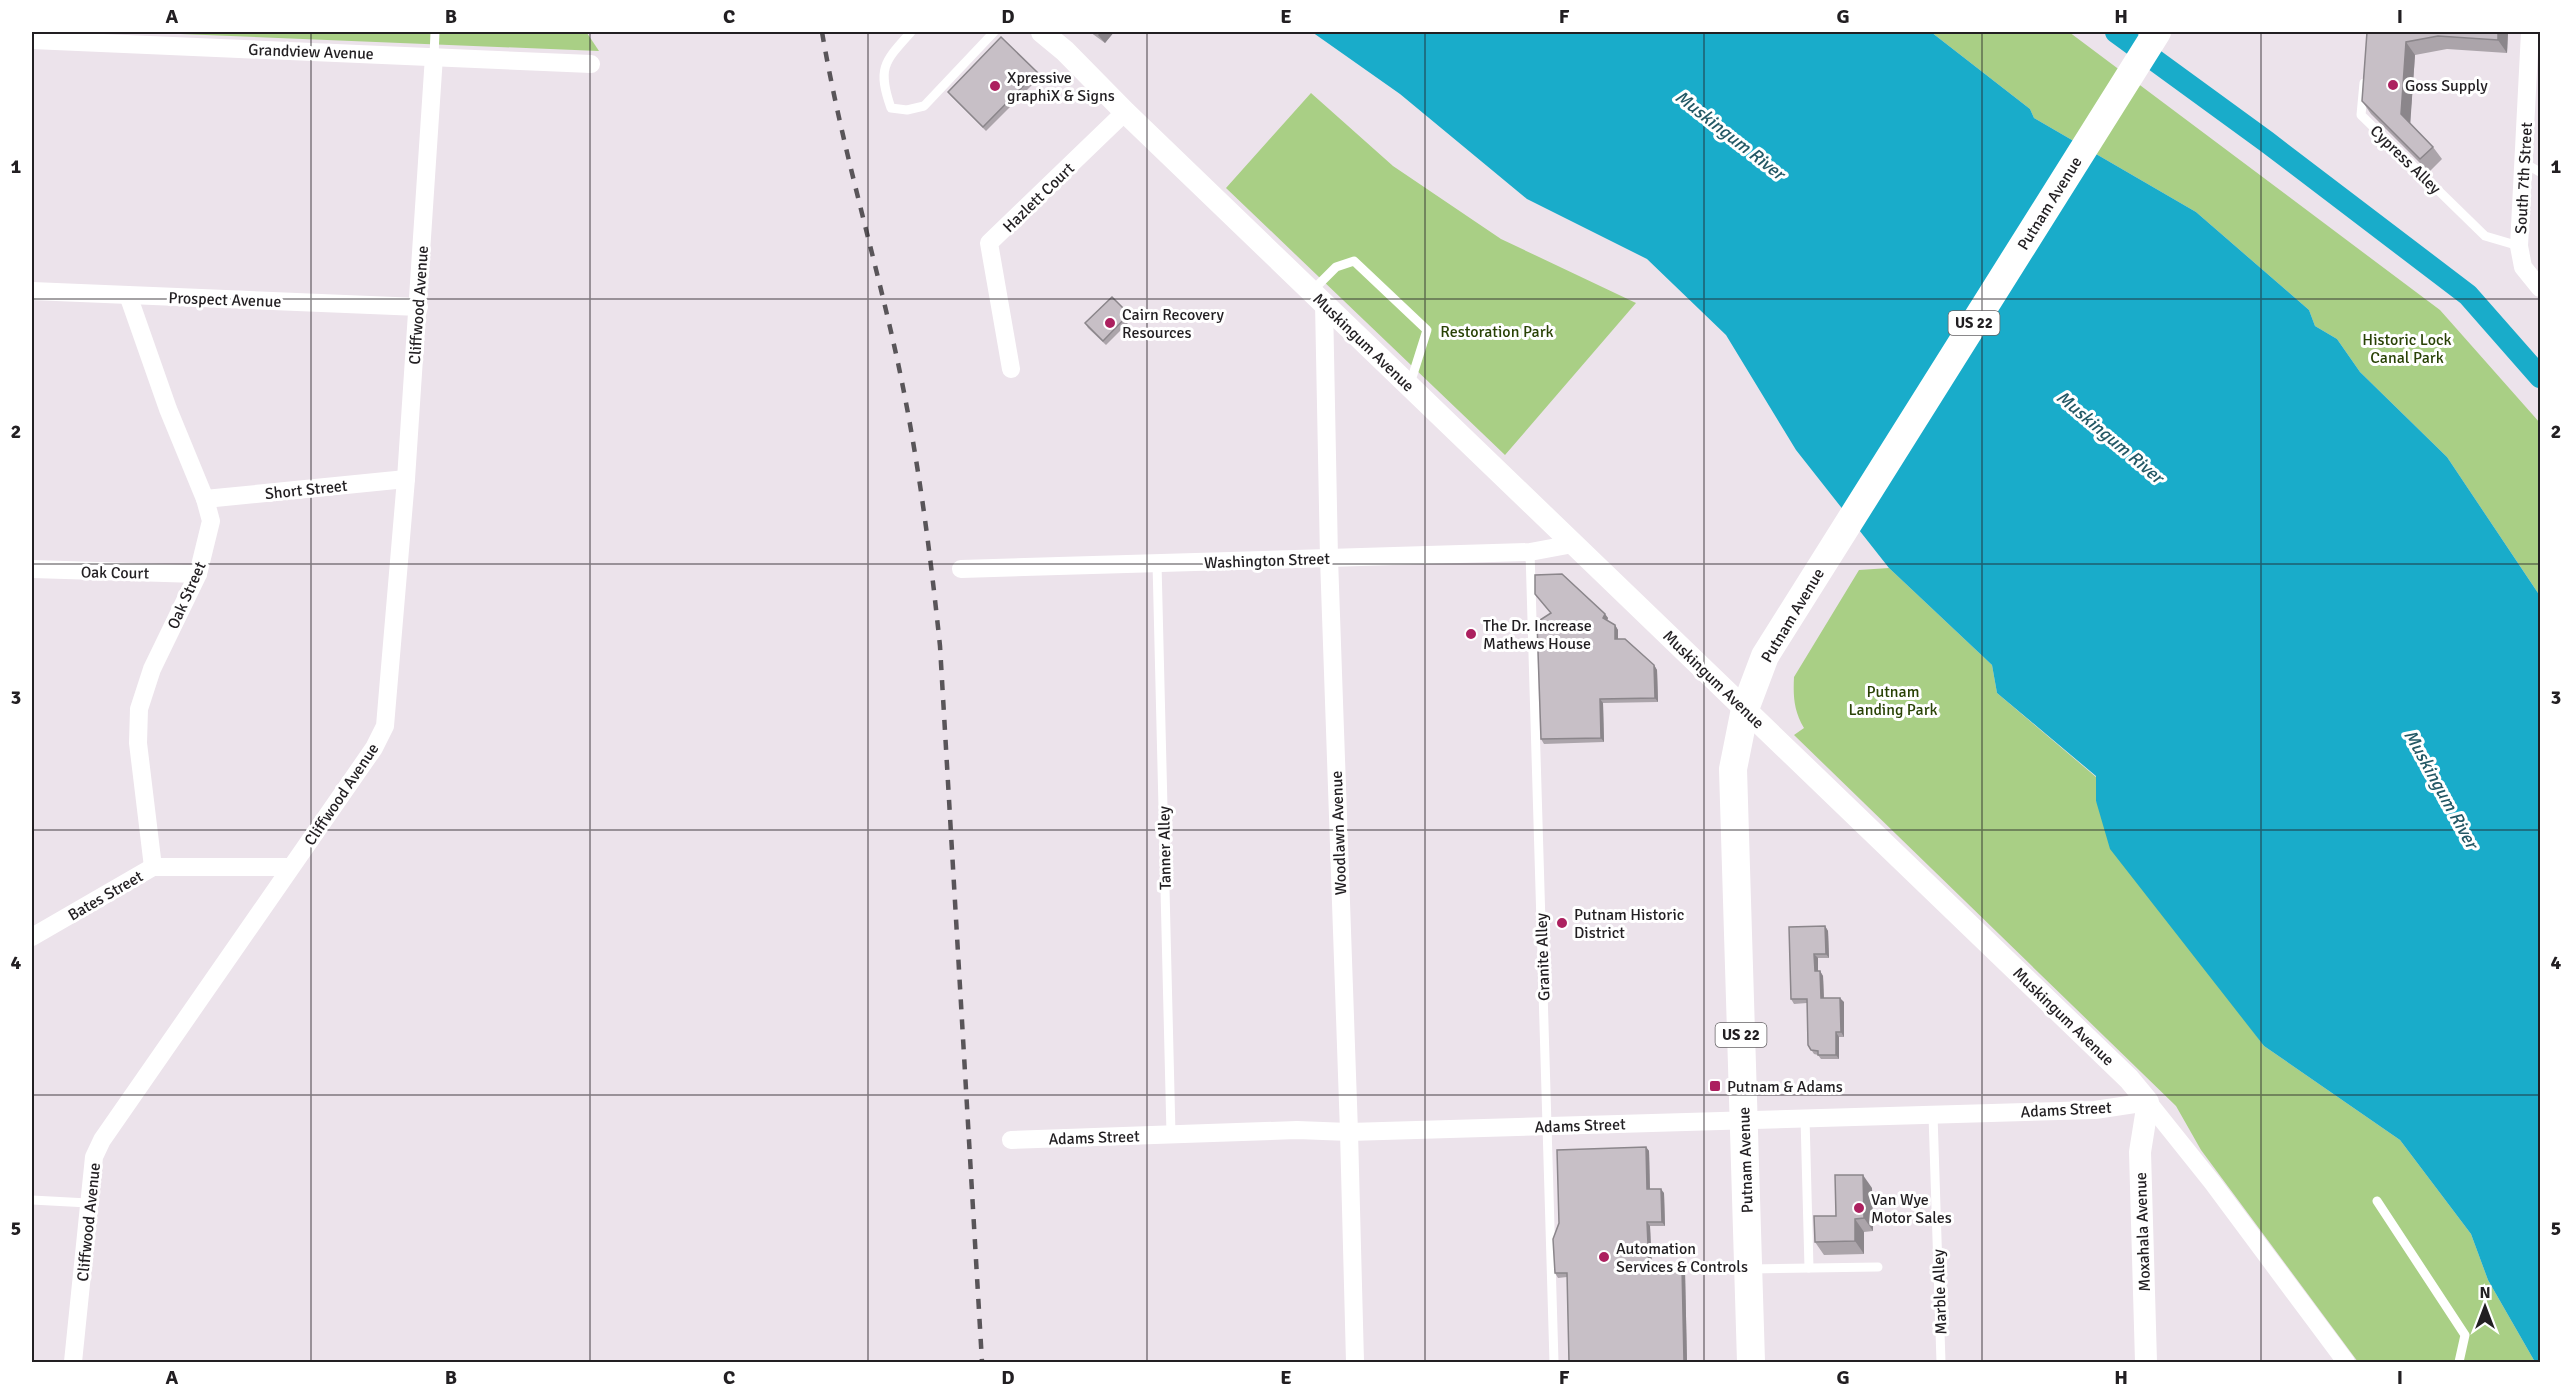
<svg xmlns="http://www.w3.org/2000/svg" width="2572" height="1394" font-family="Signika,sans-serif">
  <rect width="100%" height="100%" fill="#ece3eb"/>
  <!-- green -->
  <g fill="#a9cf85">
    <polygon points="130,32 583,32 587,33 599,51"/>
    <polygon points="1931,32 2069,32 2440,310 2540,423 2540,596 2447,457 2360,372 2337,339 2315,326 2309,310 2196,212 2034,118 2030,109"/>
    <polygon points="1311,93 1393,166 1501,239 1636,303 1505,455 1226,188"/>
    <path d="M1889,568L1992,665L1997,693L2096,777V801L2227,996L2264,1046L2400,1140L2471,1234L2488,1280L2535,1362H2358L2201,1150L2176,1106L1794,735L1804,728C1794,711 1793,697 1794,677L1859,570Z"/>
  </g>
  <!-- water -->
  <polygon fill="#19acca" points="1312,32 1931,32 2030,109 2034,118 2196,212 2309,310 2315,326 2337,339 2360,372 2447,457 2540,596 2540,1362 2535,1362 2488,1280 2471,1234 2400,1140 2264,1046 2110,849 2096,801 2096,776 1997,693 1992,665 1889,568 1796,450 1726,335 1647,259 1527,199 1400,94"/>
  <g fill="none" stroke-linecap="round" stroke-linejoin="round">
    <!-- canal -->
    <polyline stroke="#19acca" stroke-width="22" points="2116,32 2267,142 2468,295 2540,377"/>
    <!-- service -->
    <g stroke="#fff" stroke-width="9">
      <path d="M911,32C884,62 877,68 891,108L907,110L924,106L994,32"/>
      <polyline points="434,56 435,32"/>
      <polyline points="2364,83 2361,115 2485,236 2519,246"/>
      <polyline points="2524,163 2540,172"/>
      <polyline points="1312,291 1336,267 1354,261 1427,330 1410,384"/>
      <polyline points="1530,552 1554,1362"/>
      <polyline points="1157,563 1171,1134"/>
      <polyline points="1933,1115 1941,1362"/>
      <polyline points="1805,1118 1809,1268"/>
      <polyline points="32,1200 88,1203"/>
      <polyline points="2377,1201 2465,1335 2459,1362"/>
      <polyline points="1751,1269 1878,1267"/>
    </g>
    <!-- minor -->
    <g stroke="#fff" stroke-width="18">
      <polyline points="2530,32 2519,246 2523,267 2540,288"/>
      <polyline points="32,40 591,64"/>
      <polyline points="32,291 419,307"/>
      <polyline points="128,295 168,409 205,499 211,521 198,574 152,669 139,709 138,743 153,867"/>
      <polyline points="1324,303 1329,558 1349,1132 1355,1362"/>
      <polyline points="1011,369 989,243 1125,112"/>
      <polyline points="205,499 406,479"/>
      <polyline points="32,569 198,574"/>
      <polyline points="961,569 1530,552 1573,544"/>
      <polyline points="32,937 153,867 290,867"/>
      <polyline points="1011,1140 1297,1130 1349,1132 2095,1110 2148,1102 2212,1182 2346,1362"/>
      <polyline points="73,1362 94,1157 102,1140 374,748 385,726 406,479 434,56"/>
    </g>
    <!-- tertiary -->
    <polyline stroke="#fff" stroke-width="22" points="1042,32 1065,51 1125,112 2129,1079 2148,1102 2140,1152 2146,1362"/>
    <!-- primary -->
    <polyline stroke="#fff" stroke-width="28" points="1751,1362 1733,769 1745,709 1765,656 2157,32"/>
    <!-- rail -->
    <path stroke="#595559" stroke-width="4.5" stroke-dasharray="10 10" stroke-linecap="butt" d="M822,32C841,144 874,252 898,363C918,457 930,550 940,646L982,1362"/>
  </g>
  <!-- wall -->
  <g fill="#aba4aa">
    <polygon points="1090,32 1114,32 1105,43"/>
    <polygon points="2367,32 2508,32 2507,53 2447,49 2415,55 2410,123 2433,147 2442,159 2429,172 2371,114 2362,101"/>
    <polygon points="1037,72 1040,77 986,131 951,96 948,92"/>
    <polygon points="1129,314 1132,319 1106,345 1088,328 1085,323"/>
    <polygon points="1605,614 1608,618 1607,621 1615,625 1618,630 1618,639 1654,665 1657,670 1658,702 1603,703 1604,742 1544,744 1541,739"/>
    <polygon points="1825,926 1828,931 1829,958 1818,958 1818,971 1820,971 1823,976 1824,998 1844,1002 1844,1037 1839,1037 1839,1059 1821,1059 1818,1055 1814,1054 1808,1045 1807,1003 1794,1004 1791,999"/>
    <polygon points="1646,1147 1649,1151 1650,1189 1664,1193 1665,1226 1650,1226 1652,1268 1685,1271 1687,1362 1569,1362 1567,1277 1558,1278 1555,1273"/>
    <polygon points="1872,1188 1873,1231 1864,1232 1864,1254 1824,1255 1815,1242"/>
  </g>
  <!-- shaded-wall -->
  <g fill="#8b868b">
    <polygon points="1101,32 1114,32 1105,43 1098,35"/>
    <polygon points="2498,32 2508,32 2507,53 2498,40"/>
    <polygon points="2406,42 2415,55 2410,127 2401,114"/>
    <polygon points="1605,614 1608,618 1606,623 1603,618"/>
    <polygon points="1615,625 1618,630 1618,644 1615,639"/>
    <polygon points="1654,665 1657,670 1658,702 1655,698"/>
    <polygon points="1600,699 1603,703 1604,742 1601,738"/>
    <polygon points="1825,926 1828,931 1829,958 1826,954"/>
    <polygon points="1814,954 1818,958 1818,976 1815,971"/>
    <polygon points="1820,971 1823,976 1824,1002 1821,998"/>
    <polygon points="1840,998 1844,1002 1844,1037 1841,1032"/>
    <polygon points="1836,1032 1839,1037 1839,1059 1836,1055"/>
    <polygon points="1646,1147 1649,1151 1650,1193 1647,1189"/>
    <polygon points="1863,1175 1872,1188 1873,1231 1864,1218"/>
    <polygon points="1661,1189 1664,1193 1665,1226 1662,1222"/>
    <polygon points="1855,1219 1864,1232 1864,1254 1855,1241"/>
    <polygon points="1647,1222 1650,1226 1652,1272 1649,1268"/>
    <polygon points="1682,1267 1685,1271 1687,1362 1684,1362"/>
  </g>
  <!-- building -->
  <g fill="#c7bfc6" stroke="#8b868b" stroke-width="1.5">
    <polygon points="2367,32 2498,32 2498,40 2438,36 2406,42 2401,114 2433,147 2420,159 2362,101"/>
    <polygon points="1001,37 1037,72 983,127 948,92"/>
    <polygon points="1112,297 1129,314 1103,341 1085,323"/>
    <polygon points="1562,574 1605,614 1603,618 1615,625 1615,639 1625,639 1654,665 1655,698 1600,699 1601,738 1541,739 1537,622 1551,613 1535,594 1535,575"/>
    <polygon points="1825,926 1826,954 1814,954 1815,971 1820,971 1821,998 1840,998 1841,1032 1836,1032 1836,1055 1818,1055 1818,1051 1811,1050 1808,1045 1807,999 1791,999 1789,927"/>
    <polygon points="1646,1147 1647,1189 1661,1189 1662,1222 1647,1222 1649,1268 1682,1267 1684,1362 1569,1362 1567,1273 1555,1273 1553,1239 1559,1223 1557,1150"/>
    <polygon points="1835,1175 1863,1175 1864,1218 1855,1219 1855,1241 1815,1242 1814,1216 1836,1216"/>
  </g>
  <!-- grid -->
  <path fill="none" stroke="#221f22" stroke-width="1.5" stroke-opacity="0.55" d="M311,32V1362M590,32V1362M868,32V1362M1147,32V1362M1425,32V1362M1704,32V1362M1982,32V1362M2261,32V1362M32,299H2540M32,564H2540M32,830H2540M32,1095H2540"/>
  <!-- markers -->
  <g fill="#ac205f" stroke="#fff" stroke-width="2">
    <circle cx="2393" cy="85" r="6"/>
    <circle cx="995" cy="86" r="6"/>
    <circle cx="1110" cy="323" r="6"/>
    <circle cx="1471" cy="634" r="6"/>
    <circle cx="1562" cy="923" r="6"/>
    <rect x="1709" y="1080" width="12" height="12" rx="3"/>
    <circle cx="1859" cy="1208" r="6"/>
    <circle cx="1604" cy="1257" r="6"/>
  </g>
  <g text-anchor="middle" stroke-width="6" stroke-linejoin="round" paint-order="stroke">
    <!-- shield labels -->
    <g fill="#fff" stroke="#646264" stroke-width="1.5">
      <rect x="1948.5" y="311" width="51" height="24" rx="4.5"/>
      <rect x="1715.5" y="1023" width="51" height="24" rx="4.5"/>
    </g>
    <g font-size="15" font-weight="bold" fill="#221f22">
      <text x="1974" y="328">US 22</text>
      <text x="1741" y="1040">US 22</text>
    </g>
    <!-- street labels -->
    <g font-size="16" fill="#221f22" stroke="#fff">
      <text transform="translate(311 51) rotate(2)" y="6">Grandview Avenue</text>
      <text transform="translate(2406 159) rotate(44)" y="6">Cypress Alley</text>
      <text transform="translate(2523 178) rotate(-87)" y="6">South 7th Street</text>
      <text transform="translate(1038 197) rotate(-44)" y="6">Hazlett Court</text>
      <text transform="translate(2049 203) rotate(-58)" y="6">Putnam Avenue</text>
      <text transform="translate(225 299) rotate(2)" y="6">Prospect Avenue</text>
      <text transform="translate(418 305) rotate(-86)" y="6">Cliffwood Avenue</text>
      <text transform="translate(1364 342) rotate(44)" y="6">Muskingum Avenue</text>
      <text transform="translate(306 489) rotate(-6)" y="6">Short Street</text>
      <text transform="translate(1267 560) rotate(-2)" y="6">Washington Street</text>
      <text transform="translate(115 572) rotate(1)" y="6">Oak Court</text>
      <text transform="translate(186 595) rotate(-66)" y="6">Oak Street</text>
      <text transform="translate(1792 615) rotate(-59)" y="6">Putnam Avenue</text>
      <text transform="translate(1714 679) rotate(44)" y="6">Muskingum Avenue</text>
      <text transform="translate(341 794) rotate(-56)" y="6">Cliffwood Avenue</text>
      <text transform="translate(1338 833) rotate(-92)" y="6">Woodlawn Avenue</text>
      <text transform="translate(1164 848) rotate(-91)" y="6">Tanner Alley</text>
      <text transform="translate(105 895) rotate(-30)" y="6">Bates Street</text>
      <text transform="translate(1542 957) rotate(-92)" y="6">Granite Alley</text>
      <text transform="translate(2064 1016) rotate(44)" y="6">Muskingum Avenue</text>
      <text transform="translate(2066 1109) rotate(-3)" y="6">Adams Street</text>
      <text transform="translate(1580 1125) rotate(-2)" y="6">Adams Street</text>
      <text transform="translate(1094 1137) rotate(-2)" y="6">Adams Street</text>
      <text transform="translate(1745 1160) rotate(-92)" y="6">Putnam Avenue</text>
      <text transform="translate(88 1222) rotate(-84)" y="6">Cliffwood Avenue</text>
      <text transform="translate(2142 1232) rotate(-92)" y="6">Moxahala Avenue</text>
      <text transform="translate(1939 1292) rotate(-92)" y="6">Marble Alley</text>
    </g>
    <!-- poi labels -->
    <g font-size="16" fill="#221f22" stroke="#fff" text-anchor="start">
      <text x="1007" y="83">Xpressive<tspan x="1007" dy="18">graphiX &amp; Signs</tspan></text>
      <text x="2405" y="91">Goss Supply</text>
      <text x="1122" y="320">Cairn Recovery<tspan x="1122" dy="18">Resources</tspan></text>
      <text x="1483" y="631">The Dr. Increase<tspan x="1483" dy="18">Mathews House</tspan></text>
      <text x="1574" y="920">Putnam Historic<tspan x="1574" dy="18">District</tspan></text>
      <text x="1727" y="1092">Putnam &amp; Adams</text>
      <text x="1871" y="1205">Van Wye<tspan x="1871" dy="18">Motor Sales</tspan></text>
      <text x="1616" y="1254">Automation<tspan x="1616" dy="18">Services &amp; Controls</tspan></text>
    </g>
    <!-- park labels -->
    <g font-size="16" fill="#294205" stroke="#fff">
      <text x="1497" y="337">Restoration Park</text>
      <text x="2407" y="345">Historic Lock<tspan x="2407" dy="18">Canal Park</tspan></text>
      <text x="1893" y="697">Putnam<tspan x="1893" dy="18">Landing Park</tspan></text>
    </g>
    <!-- water labels -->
    <g font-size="18" font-style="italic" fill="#235865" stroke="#fff">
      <text transform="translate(1730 135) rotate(38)" y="6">Muskingum River</text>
      <text transform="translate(2110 437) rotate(40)" y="6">Muskingum River</text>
      <text transform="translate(2441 789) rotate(61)" y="6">Muskingum River</text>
    </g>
  </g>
  <!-- border -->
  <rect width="2572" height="1394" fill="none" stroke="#ffffff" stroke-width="66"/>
  <!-- north arrow -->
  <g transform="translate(2485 1307)" stroke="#ffffff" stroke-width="4.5" paint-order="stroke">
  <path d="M0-4.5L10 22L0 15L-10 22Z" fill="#221f22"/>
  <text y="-9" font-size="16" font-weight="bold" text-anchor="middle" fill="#221f22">N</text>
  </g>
  <rect x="33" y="33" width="2506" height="1328" fill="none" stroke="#221f22" stroke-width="2"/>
  <g font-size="20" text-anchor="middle" font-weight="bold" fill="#221f22">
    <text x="172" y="23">A</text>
    <text x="451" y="23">B</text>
    <text x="729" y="23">C</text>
    <text x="1008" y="23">D</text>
    <text x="1286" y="23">E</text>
    <text x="1564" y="23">F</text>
    <text x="1843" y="23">G</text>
    <text x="2121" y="23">H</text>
    <text x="2400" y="23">I</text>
    <text x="16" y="173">1</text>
    <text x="2556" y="173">1</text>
    <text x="16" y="438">2</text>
    <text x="2556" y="438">2</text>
    <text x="16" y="704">3</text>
    <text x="2556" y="704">3</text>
    <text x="16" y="969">4</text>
    <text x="2556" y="969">4</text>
    <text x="16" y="1235">5</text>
    <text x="2556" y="1235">5</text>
    <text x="172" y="1384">A</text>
    <text x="451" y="1384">B</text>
    <text x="729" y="1384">C</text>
    <text x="1008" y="1384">D</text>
    <text x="1286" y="1384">E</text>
    <text x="1564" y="1384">F</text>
    <text x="1843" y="1384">G</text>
    <text x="2121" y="1384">H</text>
    <text x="2400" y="1384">I</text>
  </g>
</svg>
